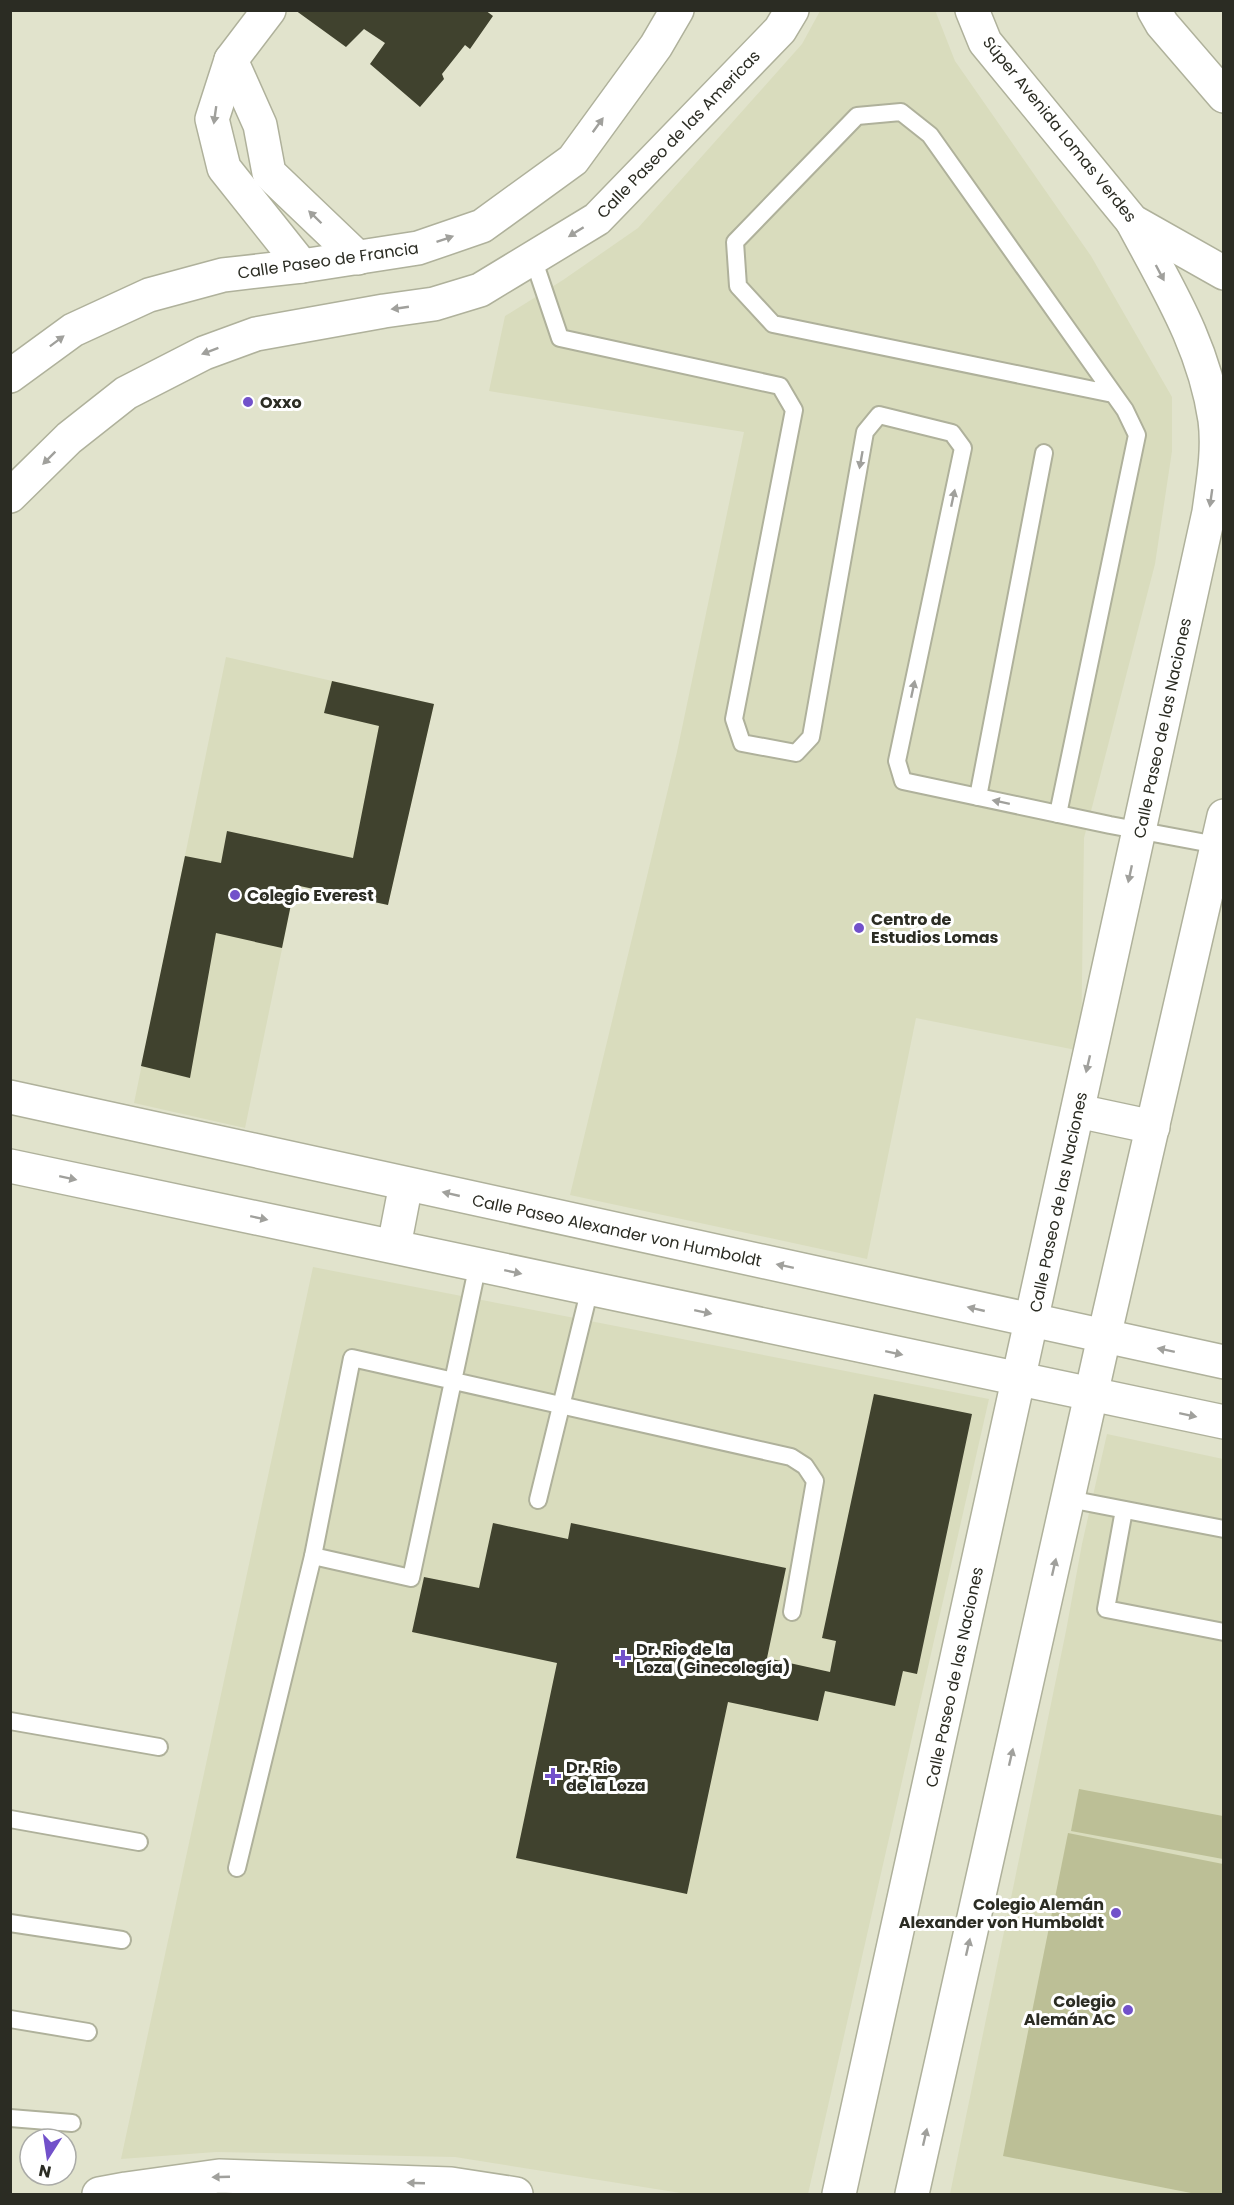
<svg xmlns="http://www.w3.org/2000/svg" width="1234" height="2205" font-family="Poppins,sans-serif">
  <rect width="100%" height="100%" fill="#e1e3cc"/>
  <!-- built -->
  <g fill="#d9dcbd">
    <polygon points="935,10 955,61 1091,256 1172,397 1172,451 1155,564 1084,838 1081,1051 916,1018 867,1259 570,1195 677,752 744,432 489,391 505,316 563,280 638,228 802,44 820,11"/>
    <polygon points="226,657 434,704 388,905 295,886 245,1128 134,1103"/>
    <polygon points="313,1267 989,1399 808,2194 687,2194 455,2157 216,2152 121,2159"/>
    <polygon points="1107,1434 1223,1459 1223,2194 950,2194 1066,1631 1082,1544"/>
  </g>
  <!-- green -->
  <g fill="#bcbf96">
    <polygon points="1079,1789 1223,1816 1223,1859 1071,1831"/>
    <polygon points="1068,1833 1223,1864 1223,2194 1196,2194 1003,2156"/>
  </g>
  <!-- building -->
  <g fill="#40422e">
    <polygon points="295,10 485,10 493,16 470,49 465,45 442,74 444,79 420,107 370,64 385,43 364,29 346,47"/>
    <polygon points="332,681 434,704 388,905 295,885 282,948 216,933 190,1078 141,1066 185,856 221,863 227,831 353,858 379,726 324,713"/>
    <polygon points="874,1394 972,1414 917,1674 903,1671 895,1706 825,1691 818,1721 728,1702 687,1894 516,1858 557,1663 412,1632 424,1577 479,1588 493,1523 568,1539 571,1523 786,1568 767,1658 830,1672 836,1641 822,1638"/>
  </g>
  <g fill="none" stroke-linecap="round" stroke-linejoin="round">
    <!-- lane casing -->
    <g stroke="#afb19b" stroke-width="20">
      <g id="lane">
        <polyline points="533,258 560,338 780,386 794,410 734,719 742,743 796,753 811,737 865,432 879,415 952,433 963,448 897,761 903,781 1110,825 1217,845"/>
        <polyline points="978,797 1044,453"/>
        <polyline points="1058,814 1137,435 1125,410 930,135 901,112 857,116 735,242 738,286 773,324 1113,394"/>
        <polyline points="478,1264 411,1578 313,1556 352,1358 791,1457 805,1466 815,1481 792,1612"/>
        <polyline points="1069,1499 1224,1529"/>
        <polyline points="538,1500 590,1288"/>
        <polyline points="1124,1510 1106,1609 1224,1632"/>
        <polyline points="10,1721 159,1747"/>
        <polyline points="10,1819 139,1842"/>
        <polyline points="237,1868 313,1556"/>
        <polyline points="10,1923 122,1940"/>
        <polyline points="10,2019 88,2032"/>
        <polyline points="10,2118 72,2123"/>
      </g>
    </g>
    <!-- street casing -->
    <g stroke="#afb19b" stroke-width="36">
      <g id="street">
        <polyline points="269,10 231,60 212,119 224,168 302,266"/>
        <polyline points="231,60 260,125 269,173 358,258"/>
        <polyline points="10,1097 1224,1362"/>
        <polyline points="10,1166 1224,1422"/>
        <path d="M839,2194L1209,512C1213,482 1219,451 1215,420C1204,345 1167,287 1132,221"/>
        <polyline points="912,2194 1104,1337 1224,816"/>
      </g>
    </g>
    <!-- secondary casing -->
    <g stroke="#afb19b" stroke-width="36">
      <g id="secondary">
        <polyline points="10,376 73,330 149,295 223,275 302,266 418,248 482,226 573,160 656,46 677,10"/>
        <polyline points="10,496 69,438 126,393 204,353 256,334 384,311 434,304 480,290 513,270 597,219 780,30 792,10"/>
        <polyline points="1078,1111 1153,1127"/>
        <polyline points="394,1246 406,1184"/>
        <polyline points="99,2194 126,2189 219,2176 451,2184 516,2194"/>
      </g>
    </g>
    <!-- primary casing -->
    <g stroke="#afb19b" stroke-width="36">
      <g id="primary">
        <polyline points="972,10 985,42 1132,221 1224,273"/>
        <polyline points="1154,10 1162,24 1224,96"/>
      </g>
    </g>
    <!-- lane -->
    <use href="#lane" stroke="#fff" stroke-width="16"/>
    <!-- street -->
    <use href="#street" stroke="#fff" stroke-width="33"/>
    <!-- secondary -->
    <use href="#secondary" stroke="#fff" stroke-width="33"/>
    <!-- primary -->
    <use href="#primary" stroke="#fff" stroke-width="33"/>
  </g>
  <!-- one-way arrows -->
  <defs><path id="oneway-solid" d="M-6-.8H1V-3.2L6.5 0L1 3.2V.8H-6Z" transform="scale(1.5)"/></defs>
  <g fill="#a0a09c">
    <use href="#oneway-solid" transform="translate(215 115) rotate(98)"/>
    <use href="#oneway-solid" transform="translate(598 125) rotate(-54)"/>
    <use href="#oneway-solid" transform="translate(315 217) rotate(-136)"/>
    <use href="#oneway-solid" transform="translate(576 232) rotate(148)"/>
    <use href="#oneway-solid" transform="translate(445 239) rotate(-19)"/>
    <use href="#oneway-solid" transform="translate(1160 273) rotate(62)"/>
    <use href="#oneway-solid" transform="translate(400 308) rotate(172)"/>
    <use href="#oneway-solid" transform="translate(57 341) rotate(-37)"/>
    <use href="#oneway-solid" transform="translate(210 351) rotate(159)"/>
    <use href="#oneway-solid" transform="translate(49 458) rotate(135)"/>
    <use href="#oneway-solid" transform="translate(861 460) rotate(100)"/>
    <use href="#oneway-solid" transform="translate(953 498) rotate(-78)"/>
    <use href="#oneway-solid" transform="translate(1211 498) rotate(98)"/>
    <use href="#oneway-solid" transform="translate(913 689) rotate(-78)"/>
    <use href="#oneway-solid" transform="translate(1001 802) rotate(-168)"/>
    <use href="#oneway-solid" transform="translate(1130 874) rotate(102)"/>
    <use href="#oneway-solid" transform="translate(1088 1064) rotate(103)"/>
    <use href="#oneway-solid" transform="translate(68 1178) rotate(12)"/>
    <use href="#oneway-solid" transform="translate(451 1194) rotate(-167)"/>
    <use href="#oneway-solid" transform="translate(259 1218) rotate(12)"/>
    <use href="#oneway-solid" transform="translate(785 1266) rotate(-168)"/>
    <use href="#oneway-solid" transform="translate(513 1272) rotate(12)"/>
    <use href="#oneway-solid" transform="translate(976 1309) rotate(-167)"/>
    <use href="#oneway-solid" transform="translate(703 1312) rotate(12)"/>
    <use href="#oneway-solid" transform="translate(1166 1350) rotate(-168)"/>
    <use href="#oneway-solid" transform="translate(894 1353) rotate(12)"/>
    <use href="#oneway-solid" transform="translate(1188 1415) rotate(12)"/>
    <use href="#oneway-solid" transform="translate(1054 1567) rotate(-77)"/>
    <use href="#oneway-solid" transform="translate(1011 1757) rotate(-77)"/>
    <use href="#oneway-solid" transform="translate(968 1947) rotate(-77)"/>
    <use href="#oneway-solid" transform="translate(925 2137) rotate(-77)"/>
    <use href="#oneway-solid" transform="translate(221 2177) rotate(178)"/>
    <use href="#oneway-solid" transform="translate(416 2183) rotate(-178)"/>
  </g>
  <!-- markers -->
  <g fill="#7251ca" stroke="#fff" stroke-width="2">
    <circle cx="248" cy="402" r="6"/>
    <circle cx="235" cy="895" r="6"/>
    <circle cx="859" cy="928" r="6"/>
    <path d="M620 1649h6v6h6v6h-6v6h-6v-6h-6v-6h6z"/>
    <path d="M550 1767h6v6h6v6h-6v6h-6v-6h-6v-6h6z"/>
    <circle cx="1116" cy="1913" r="6"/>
    <circle cx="1128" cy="2010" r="6"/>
  </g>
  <g text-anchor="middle" stroke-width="6" stroke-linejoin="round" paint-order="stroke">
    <!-- street labels -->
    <g font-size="16" fill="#2b2c23" stroke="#fff">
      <text transform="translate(1060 129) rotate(51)" y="6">Súper Avenida Lomas Verdes</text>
      <text transform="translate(678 134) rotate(-46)" y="6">Calle Paseo de las Americas</text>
      <text transform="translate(328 260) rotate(-8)" y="6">Calle Paseo de Francia</text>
      <text transform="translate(1162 728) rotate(-78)" y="6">Calle Paseo de las Naciones</text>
      <text transform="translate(1058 1202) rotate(-78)" y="6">Calle Paseo de las Naciones</text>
      <text transform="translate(617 1230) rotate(12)" y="6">Calle Paseo Alexander von Humboldt</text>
      <text transform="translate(954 1677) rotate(-78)" y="6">Calle Paseo de las Naciones</text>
    </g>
    <!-- poi labels -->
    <g font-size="16" font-weight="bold" fill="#2b2c23" stroke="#fff" text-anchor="start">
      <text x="260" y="408">Oxxo</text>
      <text x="247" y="901">Colegio Everest</text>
      <text x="871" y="925">Centro de<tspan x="871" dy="18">Estudios Lomas</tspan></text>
      <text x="636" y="1655">Dr. Rio de la<tspan x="636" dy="18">Loza (Ginecología)</tspan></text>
      <text x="566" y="1773">Dr. Rio<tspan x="566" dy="18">de la Loza</tspan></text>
      <text x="1104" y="1910" text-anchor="end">Colegio Alemán<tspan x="1104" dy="18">Alexander von Humboldt</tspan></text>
      <text x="1116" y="2007" text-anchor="end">Colegio<tspan x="1116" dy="18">Alemán AC</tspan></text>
    </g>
  </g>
  <!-- border -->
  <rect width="1234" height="2205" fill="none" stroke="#2b2c23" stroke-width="24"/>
  <!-- north arrow -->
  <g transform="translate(48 2157) rotate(192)"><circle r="28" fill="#ffffff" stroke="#aaaba7" stroke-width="1.5"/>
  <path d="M0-4.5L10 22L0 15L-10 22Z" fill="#7251ca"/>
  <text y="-9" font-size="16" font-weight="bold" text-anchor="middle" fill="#2b2c23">N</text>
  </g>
</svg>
